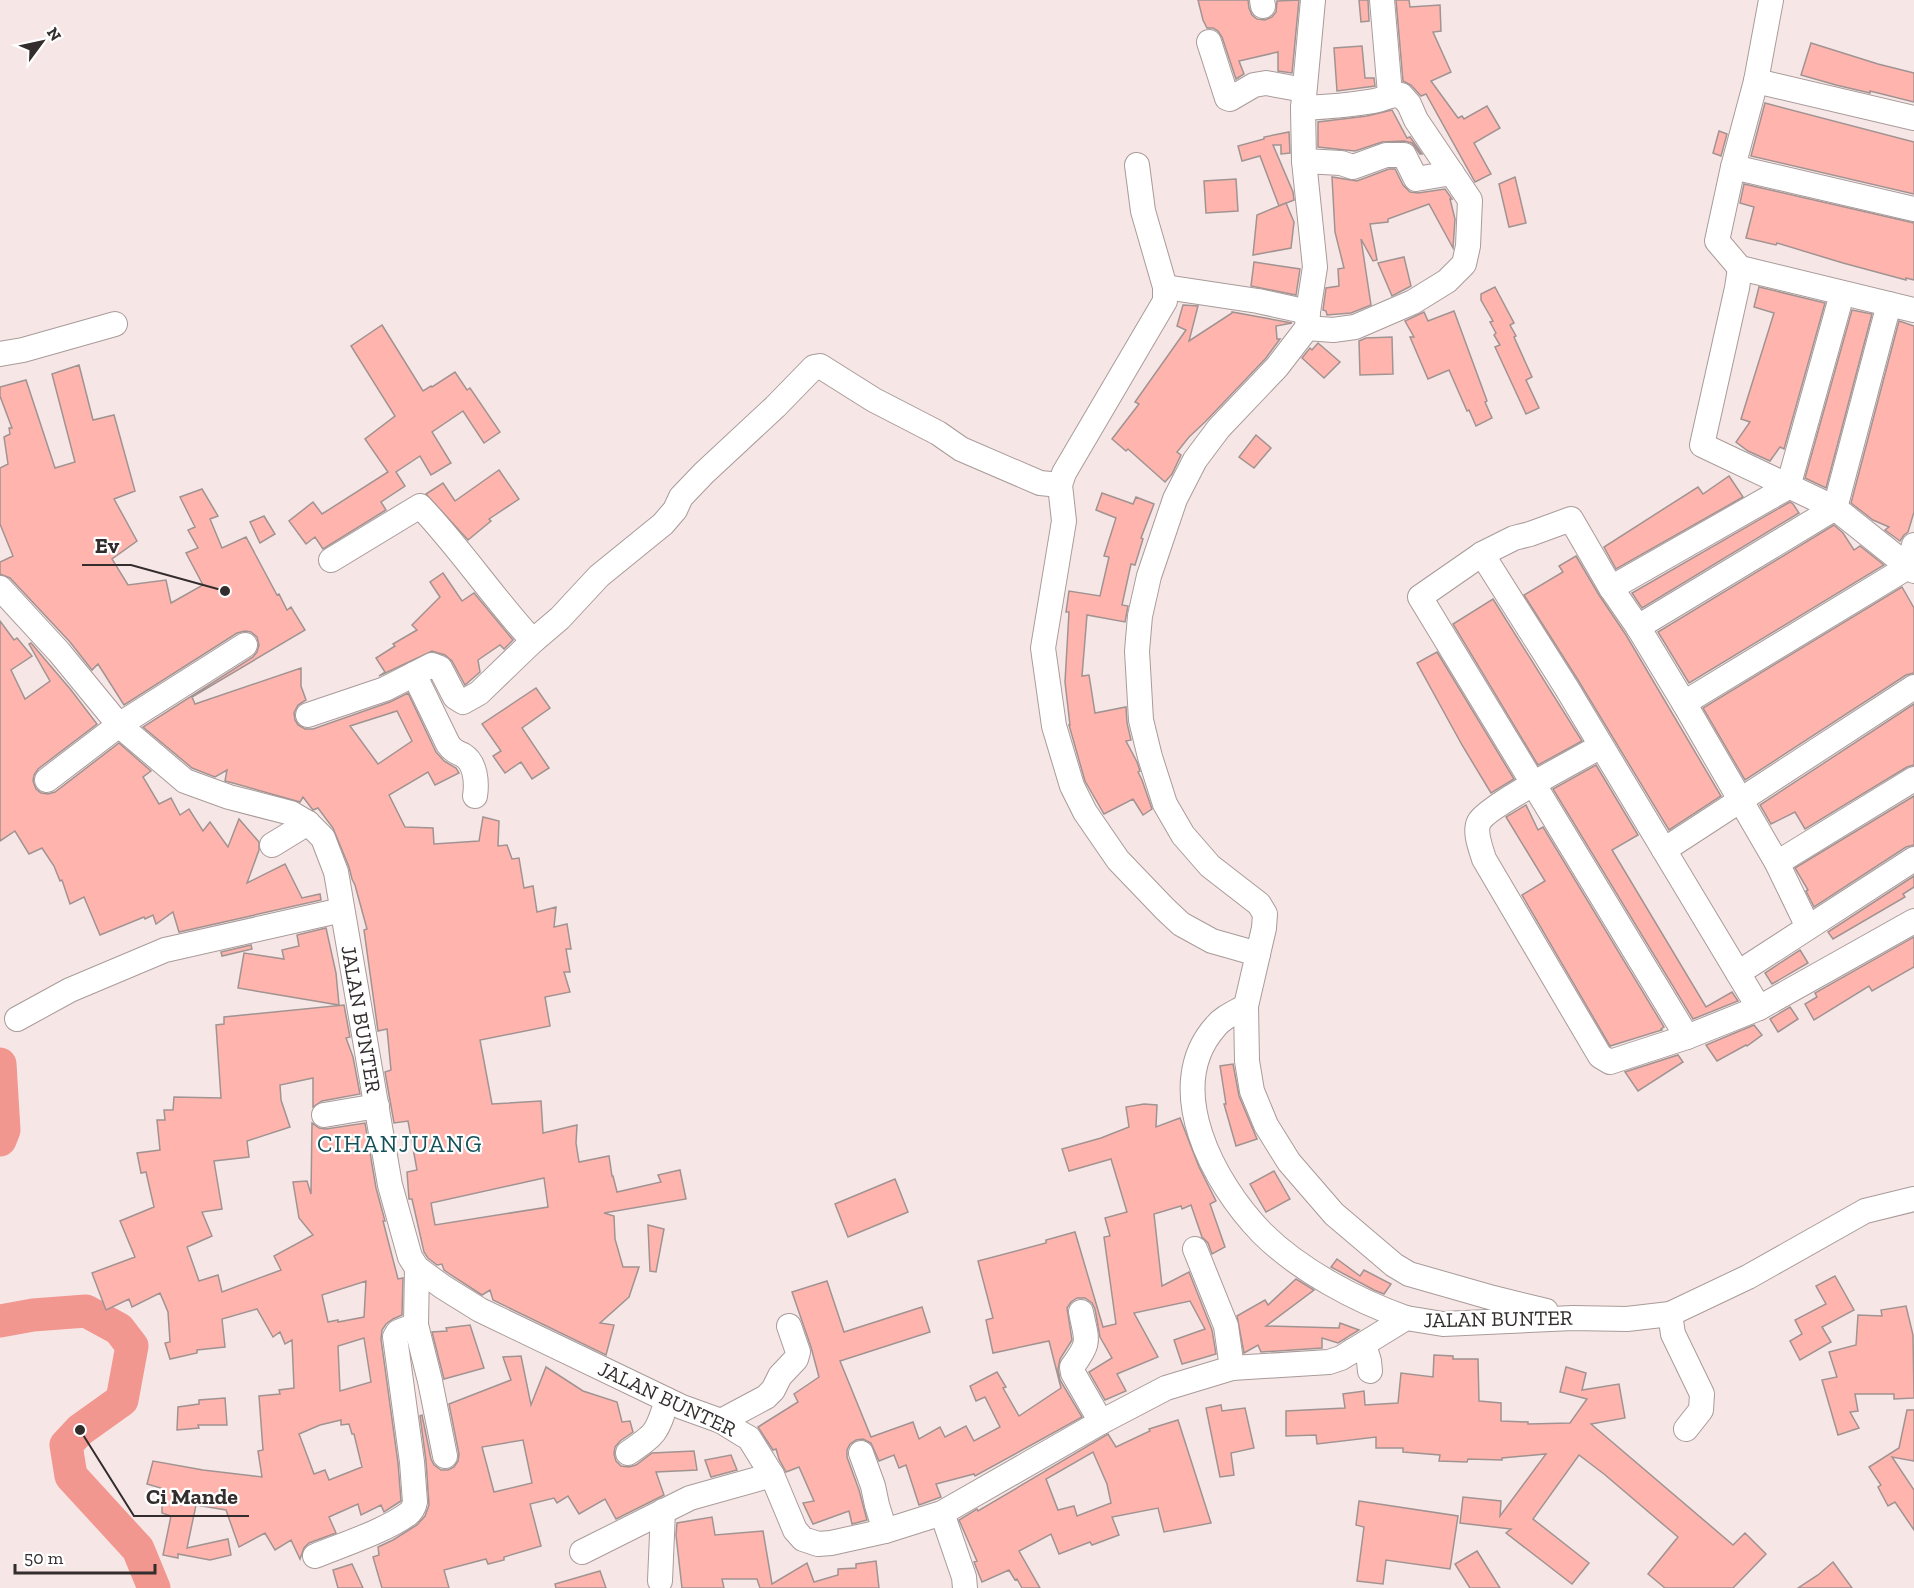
<svg xmlns="http://www.w3.org/2000/svg" width="1914" height="1588" font-family="'Zilla Slab',serif">
  <rect width="100%" height="100%" fill="#f6e7e6"/>
  <g fill="none" stroke-linecap="round" stroke-linejoin="round">
    <!-- river -->
    <g stroke="#f19790" stroke-width="33">
      <polyline points="0,1064 4,1130 0,1140"/>
      <polyline points="0,1321 33,1315 86,1311 119,1329 132,1346 122,1400 80,1430 66,1445 71,1476 138,1549 154,1588"/>
    </g>
  </g>
  <!-- building -->
  <g fill="#ffb5ae" stroke="#a19392" stroke-width="1.5" fill-rule="evenodd">
    <polygon points="1198,0 1248,0 1249,8 1252,15 1257,19 1265,20 1272,17 1276,12 1277,1 1299,0 1292,73 1278,71 1278,52 1239,61 1244,74 1236,79 1222,37 1218,31 1213,28 1207,28 1203,20"/>
    <polygon points="1359,0 1368,0 1369,21 1361,22"/>
    <polygon points="1396,0 1409,0 1410,7 1440,5 1441,31 1433,32 1451,72 1431,81 1458,118 1462,116 1464,119 1487,106 1500,128 1474,143 1491,174 1475,182 1426,94 1421,96 1411,85 1403,81"/>
    <polygon points="1811,43 1878,64 1914,73 1914,102 1870,91 1870,93 1836,85 1801,75"/>
    <polygon points="1362,46 1365,78 1374,78 1375,86 1337,91 1334,48"/>
    <polygon points="1765,103 1914,142 1914,194 1751,156"/>
    <polygon points="1392,110 1407,138 1410,137 1422,154 1420,154 1412,143 1404,141 1382,142 1355,151 1318,147 1318,122 1367,116"/>
    <polygon points="1719,131 1727,134 1721,156 1713,153"/>
    <polygon points="1289,132 1290,153 1281,154 1281,145 1273,145 1293,192 1294,200 1279,206 1260,156 1242,161 1238,146 1264,139 1264,137"/>
    <polygon points="1389,169 1395,169 1403,185 1410,192 1418,193 1445,189 1452,199 1450,199 1455,219 1453,248 1429,204 1388,219 1388,222 1370,224 1377,260 1373,261 1361,239 1371,305 1351,313 1327,315 1326,311 1323,310 1326,288 1339,286 1338,269 1344,268 1335,232 1332,177 1357,181"/>
    <polygon points="1515,177 1526,223 1509,227 1499,184"/>
    <polygon points="1236,179 1238,211 1206,213 1204,181"/>
    <polygon points="1744,184 1914,223 1914,280 1906,278 1906,280 1843,263 1777,243 1776,245 1746,238 1754,207 1740,203"/>
    <polygon points="1286,203 1294,222 1291,248 1253,255 1257,215"/>
    <polygon points="1404,257 1411,286 1392,296 1378,263"/>
    <polygon points="1254,262 1300,269 1296,295 1251,286"/>
    <polygon points="1495,287 1514,323 1510,325 1516,336 1514,337 1532,377 1526,380 1539,408 1526,414 1495,347 1500,345 1494,335 1496,333 1490,322 1493,321 1481,300 1481,294"/>
    <polygon points="1759,287 1825,303 1784,449 1780,447 1770,461 1748,451 1736,442 1750,422 1741,419 1774,313 1754,307"/>
    <polygon points="1183,305 1198,306 1189,341 1232,313 1232,312 1292,323 1276,326 1277,339 1280,339 1266,358 1205,422 1189,437 1177,452 1181,455 1172,474 1165,482 1128,449 1126,451 1112,439 1139,404 1135,402 1186,330 1177,326"/>
    <polygon points="1852,310 1872,314 1826,488 1805,478"/>
    <polygon points="1454,311 1487,401 1485,402 1492,418 1476,426 1469,410 1467,411 1449,370 1428,379 1410,337 1414,337 1405,321 1424,312 1428,321"/>
    <polygon points="1899,321 1914,326 1914,512 1908,532 1904,535 1900,541 1885,530 1889,527 1873,520 1851,503"/>
    <polygon points="382,325 423,391 431,386 432,387 455,372 467,390 470,388 500,432 484,443 463,411 432,432 451,463 431,475 420,456 396,472 405,486 381,502 386,510 323,549 315,537 306,544 289,521 313,502 322,514 388,472 365,439 395,416 351,346"/>
    <polygon points="1392,337 1393,374 1360,375 1359,341 1366,338"/>
    <polygon points="1318,343 1340,362 1324,378 1302,358 1310,348 1312,350"/>
    <path d="M79,365L93,420L114,415L135,491L114,499L137,541L112,559L128,585L166,580L171,603L203,585L186,553L198,548L188,530L195,527L180,497L202,489L218,516L210,519L222,548L246,537L277,595L279,594L287,610L291,607L305,630L192,697L195,704L301,668V686L306,700L298,705L294,713L295,720L298,725L305,729H313L390,702L408,693L436,752L444,761L456,768L459,773L435,785L428,772L389,795L405,827L433,828L434,844L479,841L483,817L499,821L498,846L507,845L512,859L519,858L524,888L533,886L537,912L556,907L554,927L567,924L571,949H566L570,972H564L570,992L545,997L550,1026L480,1040L492,1104L541,1101L543,1133L577,1125L576,1143L579,1162L609,1156L612,1176H613L617,1192L661,1182L658,1175L680,1170L686,1199L604,1213L614,1216L615,1239L623,1267H639L629,1297L600,1323L614,1325L606,1355L493,1300L490,1290L482,1295L451,1275L444,1270L442,1264L437,1265L428,1258L424,1252L412,1199H409L407,1172L417,1170L408,1121L394,1123L385,1072L391,1070L387,1029L378,1031L364,930L367,929L355,885L352,879L349,867L333,828L318,808L313,810L303,797L300,802L233,783L225,781L227,770L215,777L192,768L143,727L253,657L257,652L259,645L257,637L251,632L245,631L237,633L124,705L98,664L92,670L70,642L10,578L0,574V562L13,556L0,524V468L8,464L4,437L10,434L9,428H12L0,396V387L26,380L55,468L75,462L52,374ZM397,711L412,741L378,764L350,726ZM544,1178L548,1207L435,1225L431,1203Z"/>
    <polygon points="1256,435 1271,448 1254,468 1239,457"/>
    <polygon points="499,470 519,499 489,519 491,521 468,540 426,494 443,483 455,501"/>
    <polygon points="1729,476 1743,497 1616,569 1604,547 1698,487 1703,494"/>
    <polygon points="1102,493 1133,504 1136,497 1154,504 1141,538 1143,539 1135,565 1131,564 1122,605 1128,606 1125,622 1087,615 1082,676 1089,675 1095,713 1126,707 1127,723 1131,740 1126,741 1137,762 1140,771 1138,772 1142,780 1152,809 1143,815 1133,799 1104,814 1085,781 1069,725 1070,725 1065,682 1069,612 1066,612 1069,591 1100,596 1109,557 1104,556 1116,518 1096,510"/>
    <polygon points="1790,502 1793,504 1799,513 1642,608 1632,593"/>
    <polygon points="264,516 275,534 260,543 250,522"/>
    <polygon points="1834,525 1843,533 1854,550 1860,546 1884,565 1689,683 1658,632"/>
    <polygon points="1576,556 1599,595 1626,635 1721,796 1669,830 1578,680 1524,595 1563,572 1559,566"/>
    <polygon points="443,573 462,601 474,593 513,640 504,649 500,645 478,660 480,672 465,685 452,661 445,655 432,651 379,676 385,672 376,658 395,646 393,644 417,630 412,625 440,597 430,582"/>
    <polygon points="1902,587 1914,608 1914,673 1906,675 1745,780 1703,708"/>
    <polygon points="1493,599 1582,741 1538,765 1453,624"/>
    <polygon points="0,621 14,640 17,638 32,656 11,670 25,699 50,681 29,644 31,643 71,690 97,724 38,769 34,775 33,781 36,789 41,793 48,794 55,792 119,743 151,771 143,777 159,804 171,798 180,815 189,809 203,831 210,822 228,847 239,819 259,842 259,850 247,883 285,864 302,898 320,894 321,900 179,932 173,912 156,924 153,915 145,919 144,917 100,935 84,897 70,904 62,880 60,881 54,866 42,848 29,854 15,831 0,841"/>
    <polygon points="1437,652 1514,779 1491,793 1462,745 1417,663"/>
    <polygon points="536,688 550,708 522,728 549,768 532,779 521,762 505,773 493,756 501,751 482,724"/>
    <polygon points="1914,704 1914,765 1907,767 1805,829 1795,812 1771,824 1760,805"/>
    <polygon points="1596,765 1638,835 1612,850 1706,1007 1732,992 1738,1001 1693,1019 1553,789"/>
    <polygon points="1914,796 1914,845 1906,847 1814,907 1806,891 1808,890 1795,868"/>
    <polygon points="1526,805 1538,830 1543,827 1664,1027 1661,1029 1662,1030 1610,1046 1522,895 1545,881 1506,817"/>
    <polygon points="1914,876 1914,887 1903,894 1905,897 1833,939 1828,932"/>
    <polygon points="326,928 336,973 339,1005 238,988 244,953 284,959 282,950 299,946 297,935"/>
    <polygon points="1914,937 1914,967 1872,991 1869,986 1814,1020 1805,1004 1817,997 1815,993"/>
    <polygon points="251,945 252,949 222,956 221,952"/>
    <polygon points="1800,950 1808,963 1772,984 1765,973"/>
    <path d="M344,1005L350,1037L346,1038L353,1057L360,1094L322,1101L313,1107V1078L280,1085L281,1100L290,1127L247,1141L249,1157L214,1161L222,1209L202,1212L212,1236L187,1247L199,1281L218,1275L222,1292L281,1270L274,1256L313,1235L299,1218L293,1182L307,1181L311,1194L312,1123L319,1128L326,1129L365,1123L376,1188L385,1221H383L398,1279L403,1278L402,1315L393,1319L386,1324L382,1330L381,1339L398,1463L401,1501L384,1512L381,1505L361,1515L358,1504L329,1517L336,1533L309,1543L304,1548L300,1559L291,1540L275,1550L265,1533L239,1547L226,1510L196,1505L187,1548L228,1539L231,1555L210,1560L178,1554V1558L163,1555L171,1516L162,1513V1499H159L161,1488L147,1484L153,1461L203,1470L262,1477L258,1451L263,1450L259,1396L280,1394L279,1390L294,1388L292,1340L285,1344L280,1332L273,1337L257,1309L222,1319L225,1347L197,1350V1353L170,1359L165,1343L170,1342L168,1312L160,1293L132,1307L129,1299L106,1310L92,1273L135,1257L120,1221L154,1207L146,1172L141,1173L137,1153L160,1150L157,1120H165L164,1110H173L174,1097L221,1098L216,1025L224,1024V1017ZM366,1281L364,1317L338,1322V1320L328,1322L322,1295ZM364,1338L371,1382L340,1391L338,1346ZM341,1420V1425L349,1424L352,1434H354L362,1467L329,1480L325,1470L314,1474L299,1434L320,1425Z"/>
    <polygon points="1790,1007 1798,1019 1778,1032 1770,1019"/>
    <polygon points="1754,1025 1762,1035 1747,1046 1746,1045 1717,1061 1706,1045"/>
    <polygon points="1678,1055 1683,1062 1638,1091 1625,1072"/>
    <polygon points="1233,1064 1239,1096 1257,1139 1236,1146 1224,1104 1226,1104 1220,1066"/>
    <polygon points="1144,1104 1157,1105 1156,1127 1180,1118 1199,1167 1216,1201 1210,1204 1225,1247 1212,1254 1208,1243 1202,1237 1191,1205 1182,1209 1181,1206 1154,1214 1162,1286 1189,1272 1212,1330 1216,1354 1182,1364 1174,1340 1205,1329 1190,1301 1134,1313 1158,1357 1117,1374 1126,1391 1105,1400 1089,1372 1112,1358 1100,1337 1095,1309 1092,1303 1085,1298 1077,1298 1071,1302 1067,1308 1072,1340 1060,1359 1058,1369 1060,1380 1082,1417 975,1476 974,1474 936,1484 941,1497 919,1505 906,1465 899,1468 894,1455 879,1461 871,1443 863,1439 856,1440 850,1444 847,1450 847,1457 859,1490 867,1520 852,1524 849,1511 813,1524 803,1503 814,1501 799,1467 786,1472 779,1459 776,1449 773,1450 758,1427 798,1402 794,1394 819,1377 811,1347 792,1292 827,1281 844,1332 922,1307 930,1332 840,1361 871,1437 913,1422 919,1439 940,1427 945,1437 966,1426 974,1441 1000,1427 985,1397 976,1401 970,1386 997,1372 1006,1387 1003,1388 1019,1416 1061,1388 1049,1341 993,1353 986,1320 993,1318 978,1261 1046,1243 1046,1240 1075,1232 1103,1327 1116,1324 1104,1237 1110,1236 1105,1218 1127,1212 1111,1159 1069,1171 1062,1149 1101,1138 1129,1127 1126,1107"/>
    <polygon points="1274,1171 1290,1199 1266,1212 1250,1184"/>
    <polygon points="895,1179 908,1212 848,1237 835,1204"/>
    <polygon points="648,1225 664,1229 656,1272 650,1271"/>
    <polygon points="1337,1259 1360,1276 1364,1270 1391,1284 1384,1294 1374,1290 1331,1267"/>
    <polygon points="1835,1276 1854,1310 1822,1327 1831,1342 1800,1360 1790,1341 1802,1334 1795,1320 1826,1304 1816,1286"/>
    <polygon points="1296,1279 1314,1290 1266,1326 1339,1328 1340,1323 1359,1330 1338,1343 1322,1338 1322,1348 1261,1352 1258,1345 1244,1353 1237,1316 1265,1300 1268,1305"/>
    <polygon points="1906,1306 1913,1335 1914,1398 1894,1399 1894,1394 1855,1394 1858,1411 1850,1412 1859,1428 1838,1435 1822,1380 1837,1377 1829,1352 1856,1345 1858,1315 1882,1316 1881,1310"/>
    <polygon points="470,1325 484,1368 444,1379 432,1332 447,1331 446,1328"/>
    <polygon points="1434,1355 1453,1356 1453,1359 1478,1359 1479,1401 1501,1403 1501,1421 1528,1422 1528,1424 1570,1423 1587,1399 1560,1392 1566,1367 1586,1373 1582,1390 1619,1384 1625,1418 1591,1424 1733,1545 1745,1533 1766,1554 1733,1588 1665,1588 1648,1574 1678,1537 1604,1474 1579,1455 1533,1519 1589,1563 1572,1584 1506,1533 1511,1529 1460,1523 1463,1497 1501,1501 1500,1516 1546,1454 1502,1458 1502,1460 1468,1459 1467,1462 1439,1461 1440,1455 1403,1452 1403,1448 1376,1448 1376,1437 1317,1444 1316,1435 1286,1436 1286,1411 1345,1408 1343,1394 1364,1391 1365,1405 1398,1403 1401,1373 1433,1377"/>
    <path d="M521,1356L531,1405L546,1367L583,1391L617,1402L622,1422L630,1421L633,1432L620,1441L615,1447L614,1454L616,1461L621,1466L629,1467L636,1465L652,1453L694,1451L697,1470L656,1472L664,1495L616,1519L605,1499L579,1514L568,1496L557,1503L554,1498L530,1504L541,1546L504,1557V1560L488,1564L486,1559L444,1570L449,1588H382L373,1557L379,1555L378,1547L393,1540L417,1525L425,1516L429,1505L426,1461L420,1416L422,1415L431,1459L434,1465L441,1470H448L454,1467L458,1461L459,1454L449,1404L511,1380L503,1357ZM523,1440L532,1483L494,1492L482,1447Z"/>
    <polygon points="225,1398 227,1425 198,1425 199,1428 177,1430 178,1407 199,1404 199,1400"/>
    <polygon points="1221,1405 1222,1411 1245,1408 1254,1448 1231,1453 1234,1475 1220,1477 1206,1408"/>
    <polygon points="1907,1410 1914,1410 1914,1461 1892,1457 1914,1490 1914,1530 1895,1502 1888,1506 1878,1487 1881,1485 1869,1467 1899,1448"/>
    <path d="M1178,1420L1211,1523L1164,1532L1158,1508L1112,1517L1119,1535L1092,1545L1090,1542L1059,1554L1051,1534L1019,1551L1040,1588H1022L1017,1579L1015,1580L1009,1570L982,1582L974,1562L977,1561L959,1520L977,1509L978,1511L1108,1434L1116,1447L1150,1431L1149,1429ZM1093,1452L1107,1484L1111,1503L1077,1516L1074,1506L1058,1510L1046,1479Z"/>
    <polygon points="731,1455 737,1470 711,1477 705,1460"/>
    <polygon points="1359,1501 1458,1516 1450,1569 1386,1560 1383,1584 1357,1581 1364,1527 1356,1525"/>
    <polygon points="712,1517 715,1535 763,1531 772,1584 807,1563 814,1582 838,1575 838,1569 856,1568 856,1564 876,1561 879,1588 760,1588 757,1579 722,1579 724,1588 682,1588 676,1535 677,1523"/>
    <polygon points="1477,1551 1500,1588 1470,1588 1455,1564"/>
    <polygon points="1833,1562 1852,1588 1798,1588 1818,1575"/>
    <polygon points="352,1564 363,1588 338,1588 333,1570"/>
    <polygon points="600,1571 606,1588 556,1588 555,1584"/>
  </g>
  <g fill="none" stroke-linecap="round" stroke-linejoin="round">
    <!-- minor casing -->
    <g stroke="#a99b9a" stroke-width="26">
      <g id="minor">
        <polyline points="1262,0 1263,6"/>
        <polyline points="1313,0 1303,108 1304,161 1315,267 1308,312 1307,328 1277,367 1219,428 1195,460 1175,499 1149,576 1140,616 1137,651 1141,720 1150,757 1165,804 1183,835 1210,866 1259,904 1265,914 1264,928 1246,1006 1247,1061 1252,1091 1266,1125 1289,1162 1334,1214 1394,1265 1409,1274 1493,1298 1546,1311"/>
        <polyline points="1382,0 1390,94"/>
        <polyline points="1771,0 1756,81 1733,167 1717,241 1740,268 1914,310"/>
        <polyline points="1209,42 1227,98 1230,99 1254,85 1266,83 1304,90"/>
        <polyline points="1756,81 1914,118"/>
        <path d="M1303,108C1328,107 1350,105 1374,101C1386,99 1388,94 1401,95L1409,104L1416,120L1470,200L1468,246L1464,264L1447,281L1413,302L1355,327L1333,330L1307,328"/>
        <polyline points="1304,161 1341,163 1353,167 1386,155 1404,155 1416,179 1452,173"/>
        <polyline points="1137,165 1143,211 1165,287 1165,301 1064,473 1060,485 1064,521 1043,648 1054,726 1072,786 1085,812 1118,860 1165,909 1181,924 1212,941 1258,954"/>
        <polyline points="1733,167 1914,209"/>
        <polyline points="1740,268 1737,288 1702,445 1835,508 1914,571"/>
        <polyline points="1165,287 1258,301 1308,312"/>
        <polyline points="0,354 23,350 115,324"/>
        <polyline points="1482,554 1566,687 1738,973"/>
        <path d="M331,560L420,506C461,549 493,598 533,641L560,618L599,576L663,524L675,510L681,497L704,473L775,407L814,367L820,366L874,400L938,433L961,449L1040,483L1060,485"/>
        <polyline points="0,588 59,652 119,725 185,781 229,797 291,813 308,823 323,838 336,872 390,1185 410,1257 417,1268 443,1287 480,1310 682,1407 721,1421 742,1434 749,1438 772,1475 795,1530 803,1539 818,1544 831,1543 885,1531 942,1513 1101,1422 1166,1388 1232,1368 1329,1362 1341,1358 1406,1318 1443,1324 1573,1318 1627,1319 1670,1314 1748,1277 1865,1211 1914,1199"/>
        <polyline points="1611,588 1788,487 1842,294"/>
        <polyline points="1638,627 1835,508 1889,304"/>
        <path d="M414,674L448,744C452,750 456,752 463,755C476,763 477,783 475,796"/>
        <polyline points="1684,703 1908,567 1914,545"/>
        <polyline points="308,715 385,689 432,665 440,668 455,697 463,702 479,693 533,641"/>
        <path d="M1601,746C1581,758 1487,806 1479,822C1474,832 1481,849 1484,859L1600,1056L1610,1062L1687,1037L1759,1008L1914,921"/>
        <polyline points="47,780 119,725 245,645"/>
        <polyline points="272,845 308,823"/>
        <polyline points="1664,850 1914,687"/>
        <polyline points="1777,863 1914,779"/>
        <path d="M1246,1006C1236,1012 1223,1017 1216,1026C1161,1087 1214,1184 1262,1233C1299,1270 1357,1301 1406,1318"/>
        <polyline points="1759,1008 1738,973 1914,859"/>
        <polyline points="17,1019 70,990 165,950 342,910"/>
        <polyline points="1687,1037 1420,597 1482,554 1514,538 1530,534 1571,519 1611,588 1638,627 1684,703 1777,863 1808,927"/>
        <polyline points="324,1115 377,1106"/>
        <polyline points="1195,1249 1226,1326 1232,1368"/>
        <polyline points="417,1268 416,1325 430,1381 445,1456"/>
        <path d="M1081,1312C1087,1342 1091,1341 1072,1367L1073,1373L1101,1422"/>
        <polyline points="1670,1314 1673,1334 1702,1394 1701,1410 1686,1429"/>
        <polyline points="1352,1351 1365,1348 1369,1361 1370,1371"/>
        <polyline points="721,1421 766,1397 773,1390 780,1376 796,1359 798,1352 789,1326"/>
        <path d="M628,1453C656,1434 657,1433 667,1400"/>
        <polyline points="861,1453 873,1486 877,1505 885,1531"/>
        <polyline points="942,1513 964,1577 965,1588"/>
        <polyline points="582,1552 690,1498 772,1475"/>
        <path d="M315,1556C342,1545 385,1531 408,1514C412,1511 414,1507 415,1502L412,1462L395,1337L398,1332L416,1325"/>
        <polyline points="660,1581 663,1511"/>
      </g>
    </g>
    <!-- minor -->
    <use href="#minor" stroke="#fff" stroke-width="24"/>
  </g>
  <g text-anchor="middle" stroke-width="4.5" stroke-linejoin="round" paint-order="stroke">
    <!-- street labels -->
    <g font-size="21" fill="#332d2d" stroke="#fff">
      <text transform="translate(361 1019) rotate(80)" y="7">JALAN BUNTER</text>
      <text transform="translate(1498 1319) rotate(-1)" y="7">JALAN BUNTER</text>
      <text transform="translate(667 1399) rotate(25)" y="7">JALAN BUNTER</text>
    </g>
    <!-- quarter labels -->
    <g font-size="24" letter-spacing="1.5" fill="#145057" stroke="#fff">
      <text x="400" y="1152">CIHANJUANG</text>
    </g>
  </g>
  <!-- callouts -->
  <path fill="none" stroke="#332d2d" stroke-width="2" d="M225 591L131 565H82M80 1430L134 1516H249"/>
  <g fill="#332d2d" stroke="#fff" stroke-width="2">
    <circle cx="225" cy="591" r="6"/>
    <circle cx="80" cy="1430" r="6"/>
  </g>
  <g font-size="22" text-anchor="middle" font-weight="bold" fill="#332d2d" stroke="#fff" stroke-width="4.5" stroke-linejoin="round" paint-order="stroke">
    <text x="107" y="553">Ev</text>
    <text x="192" y="1504">Ci Mande</text>
  </g>
  <!-- north arrow -->
  <g transform="translate(42 42) rotate(57)" stroke="#ffffff" stroke-width="4.5" paint-order="stroke">
  <path d="M0-4.5L10 22L0 15L-10 22Z" fill="#332d2d"/>
  <text y="-9" font-size="16" font-weight="bold" text-anchor="middle" fill="#332d2d">N</text>
  </g>
  <!-- scale -->
  <path d="M15 1564v9h140v-9" fill="none" stroke="#332d2d" stroke-width="3"/>
  <text x="24" y="1564" font-size="18" fill="#332d2d" stroke="#ffffff" stroke-width="4.5" paint-order="stroke">50 m</text>
</svg>
